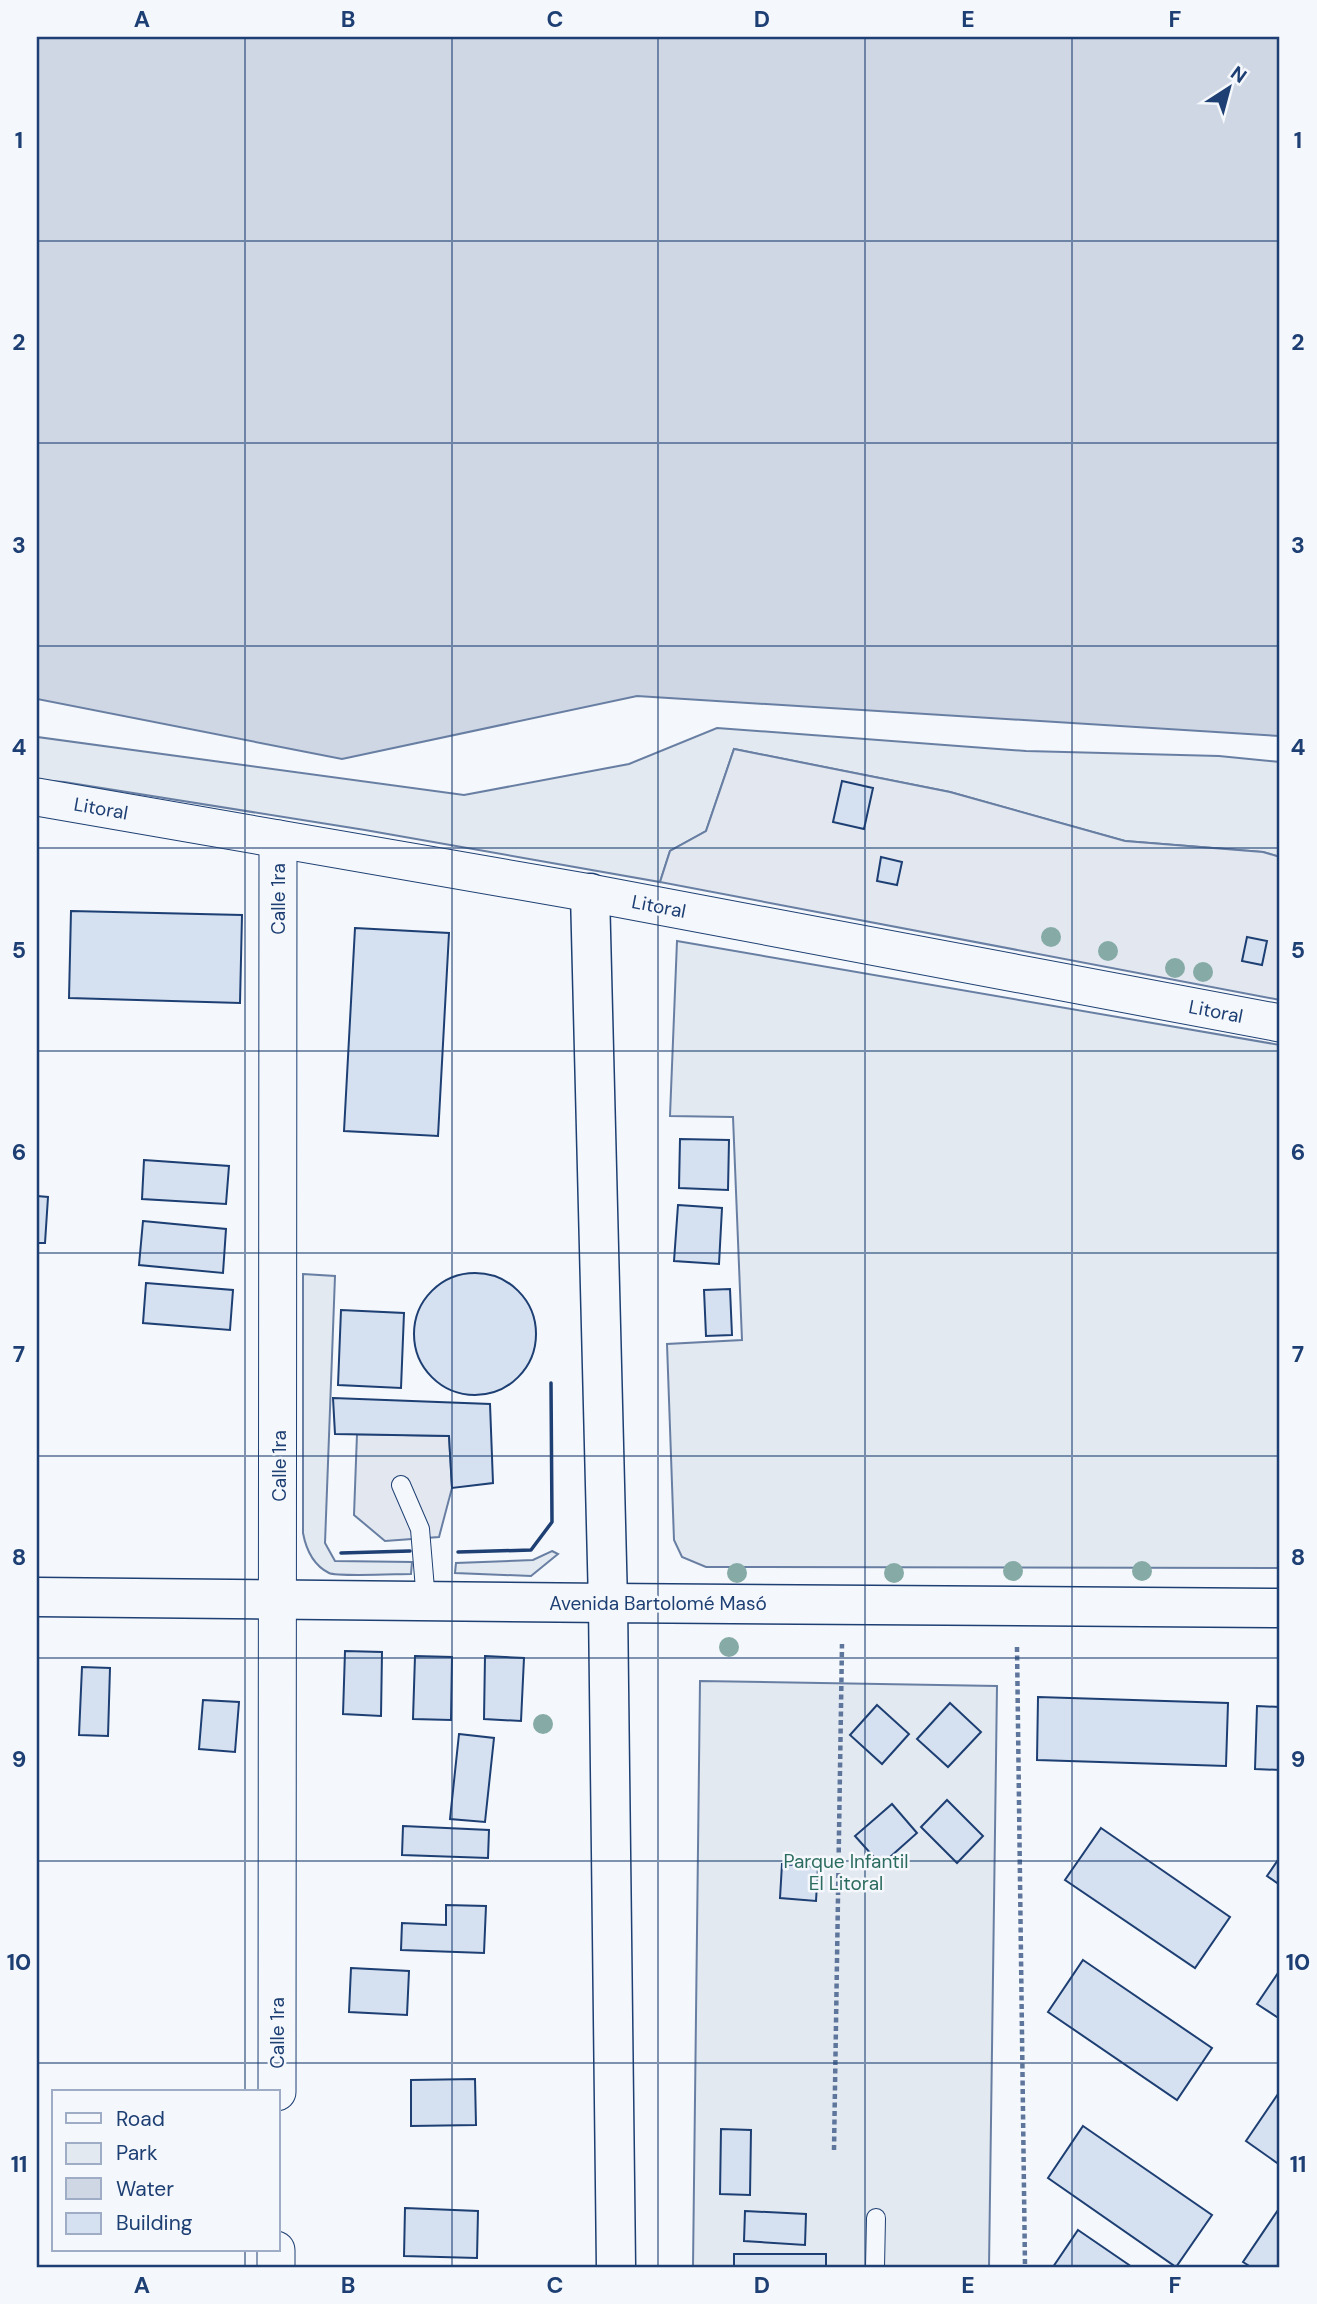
<svg xmlns="http://www.w3.org/2000/svg" width="1317" height="2304" font-family="'DM Sans',sans-serif">
  <rect width="100%" height="100%" fill="#f4f7fb"/>
  <!-- green -->
  <g fill="#e3e9f0" stroke="#687fa3" stroke-width="2">
    <polygon points="717,728 1026,751 1219,756 1280,762 1280,857 1263,852 1125,841 950,792 734,749 706,831 670,851 660,882 365,830 64,782 37,780 37,737 464,795 629,764"/>
    <polygon points="677,941 1280,1045 1280,1568 706,1567 682,1557 674,1540 667,1344 742,1340 733,1117 670,1116"/>
    <path d="M303,1274L335,1276L325,1543L335,1561L412,1562L411,1574C397,1574 337,1577 329,1573C313,1565 306,1549 303,1533Z"/>
    <polygon points="552,1551 558,1554 531,1576 455,1573 456,1563 533,1560"/>
    <polygon points="700,1681 997,1686 989,2267 693,2267"/>
  </g>
  <!-- parking -->
  <g fill="#e3e8f0" stroke="#687fa3" stroke-width="2">
    <polygon points="734,749 950,792 1125,841 1263,852 1280,857 1280,1000 660,882 670,851 706,831"/>
    <polygon points="357,1434 449,1436 452,1488 439,1537 385,1541 354,1515"/>
  </g>
  <!-- water -->
  <polygon fill="#cfd7e4" stroke="#687fa3" stroke-width="2" points="37,37 1280,37 1280,736 637,696 342,759 37,699"/>
  <!-- building -->
  <g fill="#d5e0f0" stroke="#1d3f73" stroke-width="2">
    <polygon points="842,781 873,788 864,829 833,822"/>
    <polygon points="881,857 902,862 897,885 877,881"/>
    <polygon points="71,911 242,915 240,1003 69,998"/>
    <polygon points="355,928 449,933 438,1136 344,1131"/>
    <polygon points="1247,937 1267,941 1262,965 1242,961"/>
    <polygon points="680,1139 729,1140 728,1190 679,1188"/>
    <polygon points="144,1160 229,1166 226,1204 142,1199"/>
    <polygon points="37,1196 48,1197 45,1243 37,1243"/>
    <polygon points="678,1205 722,1208 719,1264 674,1261"/>
    <polygon points="143,1221 226,1229 223,1273 139,1265"/>
    <circle cx="475" cy="1334" r="61"/>
    <polygon points="146,1283 233,1290 230,1330 143,1323"/>
    <polygon points="730,1289 732,1335 706,1336 704,1290"/>
    <polygon points="341,1310 404,1313 401,1388 338,1385"/>
    <polygon points="333,1398 490,1404 493,1483 452,1488 449,1436 335,1434"/>
    <polygon points="345,1651 382,1652 381,1716 343,1714"/>
    <polygon points="415,1656 452,1657 451,1720 413,1719"/>
    <polygon points="485,1656 524,1658 521,1721 484,1719"/>
    <polygon points="82,1667 110,1668 108,1736 79,1735"/>
    <polygon points="1038,1697 1228,1703 1226,1766 1037,1760"/>
    <polygon points="203,1700 239,1702 235,1752 199,1749"/>
    <polygon points="950,1703 981,1732 948,1767 917,1739"/>
    <polygon points="877,1705 909,1734 882,1764 850,1735"/>
    <polygon points="1257,1706 1280,1707 1280,1770 1255,1769"/>
    <polygon points="459,1734 494,1738 485,1822 450,1819"/>
    <polygon points="947,1800 983,1836 957,1863 921,1827"/>
    <polygon points="892,1804 917,1833 881,1865 855,1836"/>
    <polygon points="403,1826 489,1830 488,1858 402,1855"/>
    <polygon points="1101,1828 1230,1917 1195,1968 1065,1880"/>
    <polygon points="1280,1857 1280,1885 1267,1876"/>
    <polygon points="782,1864 818,1867 816,1901 780,1898"/>
    <polygon points="446,1905 486,1906 484,1953 401,1950 402,1923 446,1925"/>
    <polygon points="1083,1960 1212,2048 1177,2100 1048,2012"/>
    <polygon points="351,1968 409,1971 407,2015 349,2012"/>
    <polygon points="1280,1970 1280,2019 1257,2004"/>
    <polygon points="475,2079 476,2125 411,2126 411,2080"/>
    <polygon points="1280,2091 1280,2165 1246,2141"/>
    <polygon points="1083,2126 1212,2215 1176,2267 1048,2178"/>
    <polygon points="721,2129 751,2130 750,2195 720,2194"/>
    <polygon points="405,2208 478,2211 477,2258 404,2256"/>
    <polygon points="1278,2210 1280,2211 1280,2267 1251,2267 1243,2262"/>
    <polygon points="745,2211 806,2214 805,2245 744,2241"/>
    <polygon points="1078,2230 1132,2267 1053,2267"/>
    <rect x="734" y="2254" width="92" height="13"/>
  </g>
  <g fill="none" stroke-linecap="round" stroke-linejoin="round">
    <!-- lane casing -->
    <g stroke="#1d3f73" stroke-width="20">
      <g id="lane">
        <polyline points="401,1485 420,1529 426,1601"/>
        <polyline points="875,2267 876,2218"/>
      </g>
    </g>
    <!-- street casing -->
    <g stroke="#1d3f73" stroke-width="39">
      <g id="street">
        <polyline points="37,797 590,893 1280,1023"/>
        <polyline points="277,2092 278,839"/>
        <polyline points="276,2267 276,2250"/>
      </g>
    </g>
    <!-- secondary casing -->
    <g stroke="#1d3f73" stroke-width="41">
      <polyline id="secondary" points="37,1597 608,1603 590,893"/>
    </g>
    <!-- primary casing -->
    <g stroke="#1d3f73" stroke-width="41">
      <polyline id="primary" points="616,2267 608,1603 1280,1608"/>
    </g>
    <!-- path -->
    <g stroke="#5e769c" stroke-width="4.5" stroke-dasharray="5 3.5" stroke-linecap="butt">
      <polyline points="1017,1647 1025,2267"/>
      <polyline points="834,2150 842,1644"/>
    </g>
    <!-- lane -->
    <use href="#lane" stroke="#f4f7fb" stroke-width="18"/>
    <!-- street -->
    <use href="#street" stroke="#f4f7fb" stroke-width="37"/>
    <!-- secondary -->
    <use href="#secondary" stroke="#f4f7fb" stroke-width="38"/>
    <!-- primary -->
    <use href="#primary" stroke="#f4f7fb" stroke-width="38"/>
    <!-- wall -->
    <g stroke="#1d3f73" stroke-width="3.5">
      <polyline points="458,1552 531,1550 552,1522 551,1383"/>
      <polyline points="341,1553 410,1551"/>
    </g>
  </g>
  <!-- trees -->
  <g fill="#86aba6">
    <circle cx="1051" cy="937" r="10"/>
    <circle cx="1108" cy="951" r="10"/>
    <circle cx="1175" cy="968" r="10"/>
    <circle cx="1203" cy="972" r="10"/>
    <circle cx="1013" cy="1571" r="10"/>
    <circle cx="1142" cy="1571" r="10"/>
    <circle cx="737" cy="1573" r="10"/>
    <circle cx="894" cy="1573" r="10"/>
    <circle cx="729" cy="1647" r="10"/>
    <circle cx="543" cy="1724" r="10"/>
  </g>
  <!-- grid -->
  <path fill="none" stroke="#1d3f73" stroke-width="2" stroke-opacity="0.55" d="M245,37V2092M452,37V2267M658,37V2267M865,37V2267M1072,37V2267M37,241H1280M37,443H1280M37,646H1280M37,848H1280M37,1051H1280M37,1253H1280M37,1456H1280M37,1658H1280M37,1861H1280M37,2063H1280M245,2250V2267"/>
  <g text-anchor="middle" stroke-width="5" stroke-linejoin="round" paint-order="stroke">
    <!-- street labels -->
    <g font-size="19" fill="#1d3f73" stroke="#f4f7fb">
      <text transform="translate(101 808) rotate(10)" y="7">Litoral</text>
      <text transform="translate(278 899) rotate(-90)" y="7">Calle 1ra</text>
      <text transform="translate(659 906) rotate(11)" y="7">Litoral</text>
      <text transform="translate(1216 1011) rotate(11)" y="7">Litoral</text>
      <text transform="translate(279 1466) rotate(-90)" y="7">Calle 1ra</text>
      <text x="658" y="1610">Avenida Bartolomé Masó</text>
      <text transform="translate(277 2033) rotate(-90)" y="7">Calle 1ra</text>
    </g>
    <!-- park labels -->
    <g font-size="19" fill="#2c6c60" stroke="#f4f7fb">
      <text x="846" y="1868">Parque Infantil<tspan x="846" dy="22">El Litoral</tspan></text>
    </g>
  </g>
  <!-- border -->
  <rect width="1317" height="2304" fill="none" stroke="#f4f7fb" stroke-width="77"/>
  <!-- legend -->
  <rect x="52" y="2090" width="228" height="161" fill="#f4f7fb" stroke="#9eadc5" stroke-width="2"/>
  <rect x="66" y="2113" width="35" height="10" fill="#f4f7fb" stroke="#9eadc5" stroke-width="2"/>
  <text x="116" y="2126" font-size="21" fill="#1d3f73">Road</text>
  <rect x="66" y="2143" width="35" height="21" fill="#e3e9f0" stroke="#9eadc5" stroke-width="2"/>
  <text x="116" y="2160" font-size="21" fill="#1d3f73">Park</text>
  <rect x="66" y="2178" width="35" height="21" fill="#cfd7e4" stroke="#9eadc5" stroke-width="2"/>
  <text x="116" y="2196" font-size="21" fill="#1d3f73">Water</text>
  <rect x="66" y="2213" width="35" height="21" fill="#d5e0f0" stroke="#9eadc5" stroke-width="2"/>
  <text x="116" y="2230" font-size="21" fill="#1d3f73">Building</text>
  <!-- north arrow -->
  <g transform="translate(1229 88) rotate(36)" stroke="#f4f7fb" stroke-width="5" paint-order="stroke">
  <path d="M0-5L12 26L0 18L-12 26Z" fill="#1d3f73"/>
  <text y="-10" font-size="19" font-weight="bold" text-anchor="middle" fill="#1d3f73">N</text>
  </g>
  <rect x="38" y="38" width="1240" height="2228" fill="none" stroke="#1d3f73" stroke-width="2.5"/>
  <g font-size="23" text-anchor="middle" font-weight="bold" fill="#1d3f73">
    <text x="142" y="27">A</text>
    <text x="348" y="27">B</text>
    <text x="555" y="27">C</text>
    <text x="762" y="27">D</text>
    <text x="968" y="27">E</text>
    <text x="1175" y="27">F</text>
    <text x="19" y="148">1</text>
    <text x="1298" y="148">1</text>
    <text x="19" y="350">2</text>
    <text x="1298" y="350">2</text>
    <text x="19" y="553">3</text>
    <text x="1298" y="553">3</text>
    <text x="19" y="755">4</text>
    <text x="1298" y="755">4</text>
    <text x="19" y="958">5</text>
    <text x="1298" y="958">5</text>
    <text x="19" y="1160">6</text>
    <text x="1298" y="1160">6</text>
    <text x="19" y="1362">7</text>
    <text x="1298" y="1362">7</text>
    <text x="19" y="1565">8</text>
    <text x="1298" y="1565">8</text>
    <text x="19" y="1767">9</text>
    <text x="1298" y="1767">9</text>
    <text x="19" y="1970">10</text>
    <text x="1298" y="1970">10</text>
    <text x="19" y="2172">11</text>
    <text x="1298" y="2172">11</text>
    <text x="142" y="2293">A</text>
    <text x="348" y="2293">B</text>
    <text x="555" y="2293">C</text>
    <text x="762" y="2293">D</text>
    <text x="968" y="2293">E</text>
    <text x="1175" y="2293">F</text>
  </g>
</svg>
